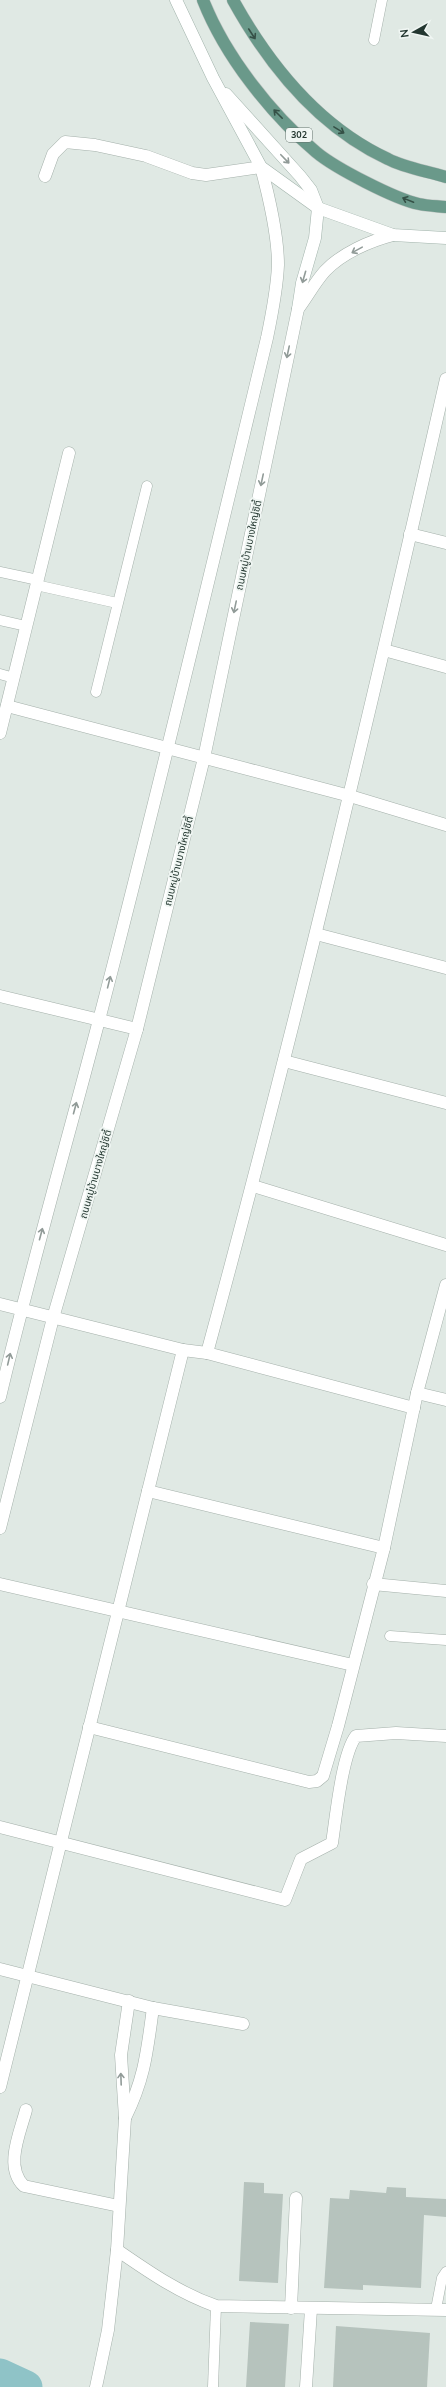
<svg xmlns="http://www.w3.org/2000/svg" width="446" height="2387" font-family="'Nunito Sans','Noto Sans Thai',sans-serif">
  <rect width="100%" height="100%" fill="#e0e9e4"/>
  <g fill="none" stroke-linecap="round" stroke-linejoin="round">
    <!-- river -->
    <polyline stroke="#8fc3c7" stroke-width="33" points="0,2375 26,2387"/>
  </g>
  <!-- building -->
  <g fill="#b6c3bd">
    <polygon points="244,2182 264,2183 264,2193 283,2194 278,2283 239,2281"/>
    <polygon points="387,2187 406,2188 406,2197 446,2199 446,2217 424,2215 421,2288 363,2285 363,2290 324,2288 330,2198 349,2199 350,2190 386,2193"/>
    <polygon points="250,2322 289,2324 285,2387 246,2387"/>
    <polygon points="336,2326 430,2333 427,2387 333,2387"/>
  </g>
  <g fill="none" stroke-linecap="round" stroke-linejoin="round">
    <!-- lane casing -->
    <g stroke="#a4b0aa" stroke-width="11">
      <g id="lane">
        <polyline points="374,40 382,0"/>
        <polyline points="0,572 38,580"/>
        <polyline points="36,585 117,603"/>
        <polyline points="0,620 26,626"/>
        <polyline points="0,674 14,678"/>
        <polyline points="96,692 147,486"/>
        <polyline points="390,1636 446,1640"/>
        <polyline points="436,2309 442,2278 446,2272"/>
        <polyline points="213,2387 216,2306"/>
      </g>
    </g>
    <!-- street casing -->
    <g stroke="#a4b0aa" stroke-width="13">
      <g id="street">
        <polyline points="410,534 446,543"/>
        <polyline points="384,650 446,667"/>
        <polyline points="7,706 350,796 446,825"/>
        <polyline points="0,733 69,453"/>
        <polyline points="316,934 446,968"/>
        <polyline points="0,996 137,1029"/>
        <polyline points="284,1061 446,1103"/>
        <polyline points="253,1186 446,1245"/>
        <polyline points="0,1304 183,1350 207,1353 414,1408"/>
        <path d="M207,1353C295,1030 372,705 446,379"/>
        <polyline points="417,1393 446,1400"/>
        <path d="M0,1397C30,1271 66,1146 99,1020C158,794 212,566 267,338C272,314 277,289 278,265C278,234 269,197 261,167L206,175L192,173L146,156L95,145L65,142L53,154L45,176"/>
        <polyline points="148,1491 384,1548"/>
        <path d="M0,1528L53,1318L137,1029L204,758L298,309C307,297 315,282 325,271C342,253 370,241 393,235"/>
        <polyline points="0,1584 353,1665"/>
        <polyline points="373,1584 446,1591"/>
        <polyline points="89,1727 309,1782 317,1781 323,1776 338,1726 384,1548 417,1393 446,1285"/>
        <path d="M0,1827L285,1900L301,1859L332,1843C336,1817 342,1754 356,1736L396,1733L446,1736"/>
        <polyline points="0,1969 153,2008 243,2024"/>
        <polyline points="0,2087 183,1350"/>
        <path d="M26,2110C20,2133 4,2167 24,2186L119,2206"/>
        <path d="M125,2118C145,2078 147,2051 153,2008"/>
        <path d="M117,2250C149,2272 179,2293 216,2306L446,2310"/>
        <polyline points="291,2308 296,2198"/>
        <polyline points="96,2387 108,2330 117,2250 125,2118 121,2055 129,2001"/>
        <polyline points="306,2387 311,2309"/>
      </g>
    </g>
    <!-- secondary casing -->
    <g stroke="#a1b3ab" stroke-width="13">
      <g id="secondary">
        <polyline points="176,0 213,78 261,167 318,208 393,235 446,238"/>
        <polyline points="226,94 300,176 311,190 318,208 315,238 302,283 298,309"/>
      </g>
    </g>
    <!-- primary casing -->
    <g stroke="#bdc3c1" stroke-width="13">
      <g id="primary">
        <path d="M203,0C225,56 271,114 316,152C335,168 395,199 419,204C428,206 437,206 446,207"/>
        <path d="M233,0C269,65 319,127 388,159C405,168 427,171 446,177"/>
      </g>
    </g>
    <!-- lane -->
    <use href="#lane" stroke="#fff" stroke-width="10"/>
    <!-- street -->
    <use href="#street" stroke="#fff" stroke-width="12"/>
    <!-- secondary -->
    <use href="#secondary" stroke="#fff" stroke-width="12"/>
    <!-- primary -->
    <use href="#primary" stroke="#6a998a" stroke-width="12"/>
  </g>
  <!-- one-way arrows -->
  <defs><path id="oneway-shaft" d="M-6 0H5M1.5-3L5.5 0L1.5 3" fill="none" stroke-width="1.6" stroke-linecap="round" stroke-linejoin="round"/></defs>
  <g stroke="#355046">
    <use href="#oneway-shaft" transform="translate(252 34) rotate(57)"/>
    <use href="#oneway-shaft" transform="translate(278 114) rotate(-135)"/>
    <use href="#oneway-shaft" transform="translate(339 130) rotate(31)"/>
    <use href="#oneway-shaft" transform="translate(408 200) rotate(-158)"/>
  </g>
  <g stroke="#919b98">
    <use href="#oneway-shaft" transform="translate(285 159) rotate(46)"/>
    <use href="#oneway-shaft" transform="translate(357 250) rotate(151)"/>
    <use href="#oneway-shaft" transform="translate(304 277) rotate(106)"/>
    <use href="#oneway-shaft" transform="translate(288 352) rotate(102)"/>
    <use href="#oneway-shaft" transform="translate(262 480) rotate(102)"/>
    <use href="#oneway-shaft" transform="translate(235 607) rotate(102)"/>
    <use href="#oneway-shaft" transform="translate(109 982) rotate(-76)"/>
    <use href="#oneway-shaft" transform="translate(75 1108) rotate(-75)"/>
    <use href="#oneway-shaft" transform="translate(41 1234) rotate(-75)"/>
    <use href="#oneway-shaft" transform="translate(9 1359) rotate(-77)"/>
    <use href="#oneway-shaft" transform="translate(121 2079) rotate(-92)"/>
  </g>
  <g text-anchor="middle" stroke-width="3.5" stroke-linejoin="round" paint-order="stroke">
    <!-- shield labels -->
    <rect fill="#f0f6f3" stroke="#60706a" stroke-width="1" x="286" y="128" width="26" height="14" rx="3"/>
    <g font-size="9" font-weight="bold" fill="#233730">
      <text x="299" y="138">302</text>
    </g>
    <!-- street labels -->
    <g font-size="10" fill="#233730" stroke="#f0f6f3">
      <text transform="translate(248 545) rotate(-78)" y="4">ถนนหมู่บ้านบางใหญ่ซิตี้</text>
      <text transform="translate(178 861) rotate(-76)" y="4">ถนนหมู่บ้านบางใหญ่ซิตี้</text>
      <text transform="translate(95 1174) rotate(-74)" y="4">ถนนหมู่บ้านบางใหญ่ซิตี้</text>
    </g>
  </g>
  <!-- north arrow -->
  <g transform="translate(414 32) rotate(262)" stroke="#f0f6f3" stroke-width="3" paint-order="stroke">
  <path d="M0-3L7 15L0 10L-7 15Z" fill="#233730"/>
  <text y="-6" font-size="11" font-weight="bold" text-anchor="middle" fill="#233730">N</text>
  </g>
</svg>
